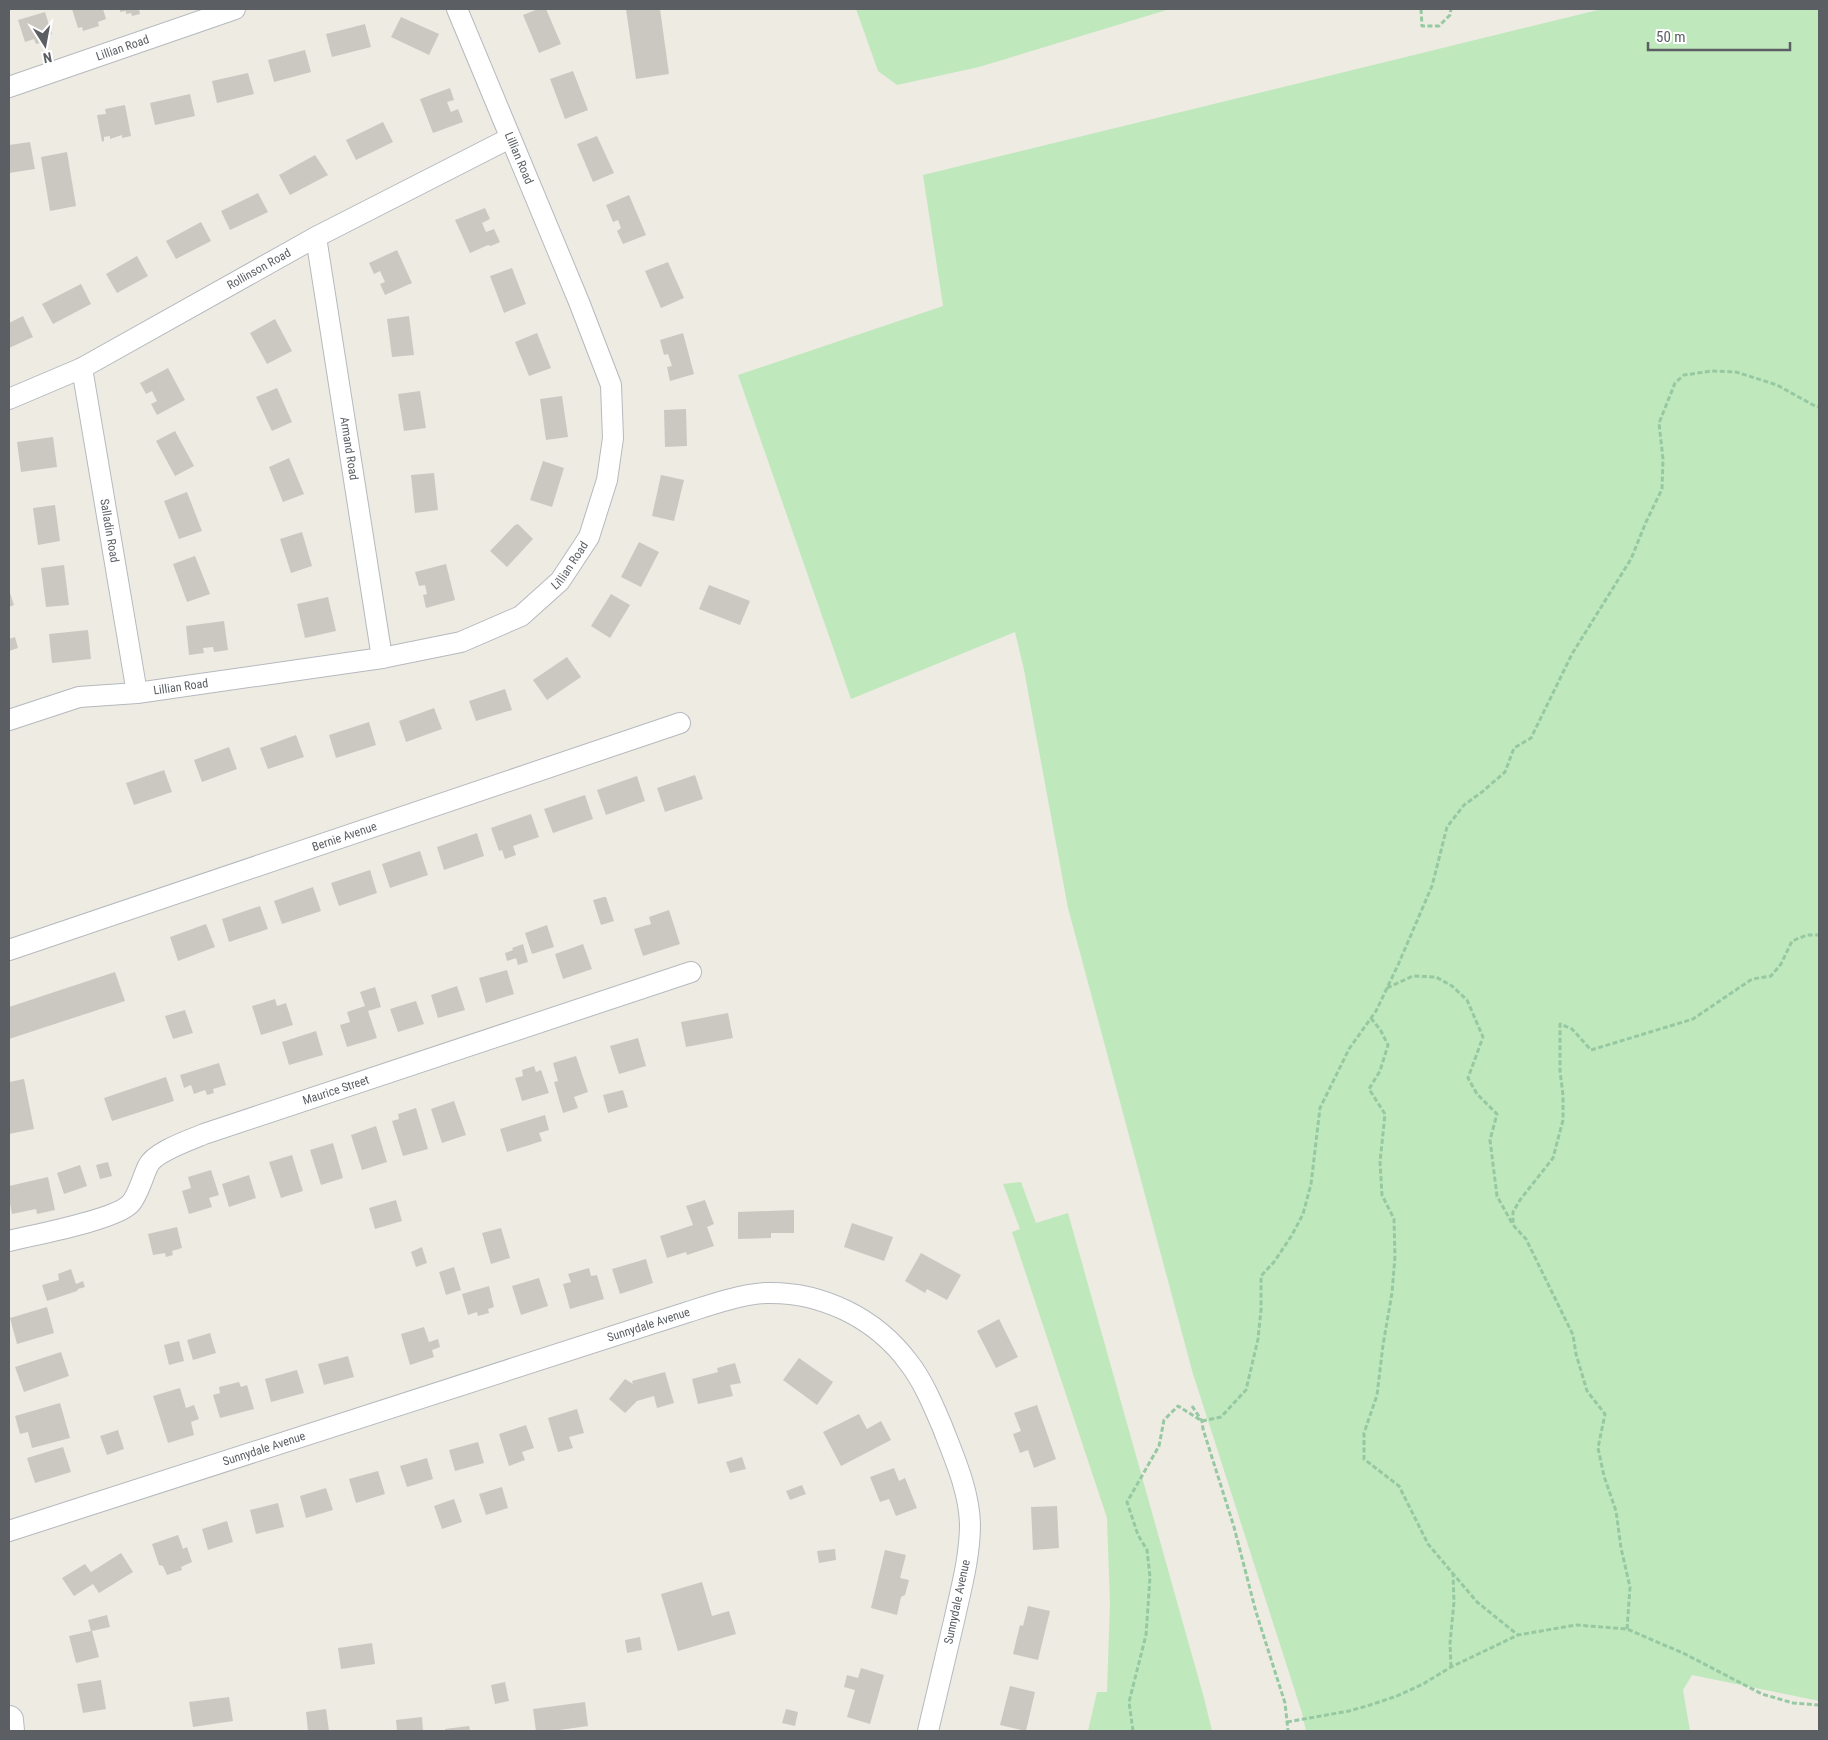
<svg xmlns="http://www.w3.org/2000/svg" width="1828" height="1740" font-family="'Roboto Condensed',sans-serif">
  <rect width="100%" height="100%" fill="#eeebe3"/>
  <!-- green -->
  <g fill="#c0e8bd">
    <polygon points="856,9 1170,9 979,67 897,85 878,71"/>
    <polygon points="1602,9 1819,9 1819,1701 1692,1675 1683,1690 1690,1731 1306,1731 1302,1713 1193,1374 1068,908 1024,670 1015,632 851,699 738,375 943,306 923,175"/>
    <polygon points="1021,1182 1036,1223 1068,1213 1204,1698 1212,1731 1088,1731 1097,1692 1107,1692 1110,1603 1107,1518 1012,1232 1020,1229 1003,1184"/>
  </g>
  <!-- building -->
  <g fill="#cbc8c2">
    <polygon points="72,9 103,9 106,19 98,22 99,26 83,31 82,27 78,28"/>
    <polygon points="120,9 139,9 140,14 132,16 131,13 126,14 126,11 120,12"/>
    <polygon points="538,9 546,9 561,44 539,53 523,15"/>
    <polygon points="626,9 660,9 669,74 636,79"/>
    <polygon points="45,12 52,34 43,37 44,42 36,44 34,39 25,42 18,20"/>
    <polygon points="401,17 439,34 429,55 391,37"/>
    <polygon points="365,24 371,47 332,57 326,34"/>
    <polygon points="305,50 311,72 274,82 268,60"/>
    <polygon points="573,71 588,110 565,119 550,79"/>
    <polygon points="248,73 254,94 217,103 212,81"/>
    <polygon points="450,88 454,100 447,102 451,112 458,109 463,122 433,133 420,99"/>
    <polygon points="190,94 195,116 155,125 150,103"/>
    <polygon points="125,105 131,136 122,138 122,135 110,139 110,136 104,137 104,141 102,142 97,115 106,114 105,109"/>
    <polygon points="383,122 393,142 356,160 346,140"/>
    <polygon points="597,136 614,173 593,182 577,144"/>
    <polygon points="30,142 35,169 9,173 9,145"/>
    <polygon points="67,152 76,206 50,211 41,157"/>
    <polygon points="315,155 328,175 290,195 279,175"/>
    <polygon points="258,193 268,212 230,230 221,211"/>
    <polygon points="629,195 646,235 623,244 617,231 621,228 618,220 613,222 606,205"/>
    <polygon points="485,208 490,219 482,223 486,232 494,229 500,242 491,246 488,245 470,253 455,220"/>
    <polygon points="201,222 211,241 176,259 166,241"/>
    <polygon points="397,250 412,283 385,295 380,284 385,282 380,271 374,274 369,263"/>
    <polygon points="137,256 148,276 117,293 106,274"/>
    <polygon points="668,262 684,298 661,308 645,271"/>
    <polygon points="512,268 526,304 504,313 490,276"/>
    <polygon points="81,284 91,304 53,324 42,304"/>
    <polygon points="23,316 33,337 9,348 9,323"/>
    <polygon points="409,316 414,355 392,357 387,319"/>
    <polygon points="275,319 292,351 267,364 250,333"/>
    <polygon points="537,333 551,368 529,376 515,342"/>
    <polygon points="683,333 694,374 670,381 667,367 672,366 668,354 664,355 660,340"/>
    <polygon points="168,368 185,400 157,415 151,404 157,401 152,391 146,394 140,383"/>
    <polygon points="277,388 292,422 272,431 256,397"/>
    <polygon points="420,391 426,428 404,431 398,394"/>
    <polygon points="562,396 568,437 546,440 540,399"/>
    <polygon points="686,409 687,446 665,447 664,410"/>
    <polygon points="175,431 194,466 175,476 156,441"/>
    <polygon points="53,437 57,467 21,472 17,442"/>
    <polygon points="289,458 304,494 283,502 269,467"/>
    <polygon points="543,461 564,468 552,507 530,500"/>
    <polygon points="434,473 438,510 415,513 411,475"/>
    <polygon points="661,475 684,480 674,521 652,516"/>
    <polygon points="187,492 202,531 179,539 164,501"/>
    <polygon points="55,505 60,541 38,545 33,508"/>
    <polygon points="518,524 533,539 507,567 490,551 515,525"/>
    <polygon points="302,532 312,566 291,573 280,539"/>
    <polygon points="639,542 659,552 641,587 621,577"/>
    <polygon points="195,556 210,594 187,602 173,564"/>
    <polygon points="446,564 455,600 426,608 423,595 427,594 425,585 419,586 415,572"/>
    <polygon points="64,565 69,605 46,607 41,568"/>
    <polygon points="709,585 750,601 740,625 699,609"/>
    <polygon points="9,590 14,605 9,607"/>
    <polygon points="611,594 630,605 610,638 591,626"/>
    <polygon points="328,597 336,631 305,638 297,604"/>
    <polygon points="224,621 228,650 214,652 213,647 203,648 204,653 189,655 186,626"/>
    <polygon points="88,630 91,659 52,663 49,634"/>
    <polygon points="15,637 18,648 9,651 9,639"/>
    <polygon points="567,657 581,677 547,700 533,680"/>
    <polygon points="505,689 512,710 476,721 469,701"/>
    <polygon points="434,708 442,729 406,742 399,721"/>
    <polygon points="369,722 376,745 336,758 329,735"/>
    <polygon points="296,735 304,757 268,769 260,748"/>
    <polygon points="229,747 237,769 202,782 194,760"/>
    <polygon points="164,770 172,792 134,805 126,783"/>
    <polygon points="695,775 703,799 665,812 657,788"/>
    <polygon points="637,776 645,801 606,815 597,790"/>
    <polygon points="585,795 593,819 553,833 544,809"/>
    <polygon points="531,814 539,837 513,846 516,855 505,859 502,850 499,851 491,828"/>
    <polygon points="477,833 484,856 444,870 437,847"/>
    <polygon points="420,851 428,875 390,888 382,864"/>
    <polygon points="370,870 377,893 339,906 331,883"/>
    <polygon points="313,887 321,911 282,924 274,901"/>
    <polygon points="604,897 606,897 614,921 601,925 593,900"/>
    <polygon points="260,906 268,929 229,942 222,919"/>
    <polygon points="669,910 680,944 643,956 634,929 651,924 649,917"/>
    <polygon points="206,924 215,947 178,961 170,937"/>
    <polygon points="547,925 554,947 532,954 525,933"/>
    <polygon points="523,944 528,962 518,965 516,958 507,961 505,953 513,950 512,948"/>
    <polygon points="583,944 592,969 563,979 555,954"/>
    <polygon points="507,970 514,994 486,1003 479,978"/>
    <polygon points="115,972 125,1001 9,1039 9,1007"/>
    <polygon points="457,986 465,1010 438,1018 431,995"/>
    <polygon points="375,987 381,1007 368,1011 377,1038 347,1047 340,1025 350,1022 347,1012 365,1006 360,992"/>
    <polygon points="275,999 277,1006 286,1003 293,1025 261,1035 252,1006"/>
    <polygon points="416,1001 424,1024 398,1032 390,1009"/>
    <polygon points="185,1010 193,1033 173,1039 165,1016"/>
    <polygon points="728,1013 733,1038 686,1047 681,1022"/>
    <polygon points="316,1031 323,1055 289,1065 282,1042"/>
    <polygon points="638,1038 646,1066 619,1074 610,1046"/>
    <polygon points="576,1056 588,1092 574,1097 578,1108 563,1113 554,1082 558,1081 553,1063"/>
    <polygon points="219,1063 226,1085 213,1089 214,1093 207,1095 205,1090 194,1094 191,1085 184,1088 180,1075"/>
    <polygon points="534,1066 536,1072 541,1070 549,1093 522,1101 515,1078 523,1076 522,1070"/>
    <polygon points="166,1077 174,1101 112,1121 104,1098"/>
    <polygon points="24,1079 34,1129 9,1134 9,1082"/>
    <polygon points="623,1090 628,1107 608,1113 603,1095"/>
    <polygon points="454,1101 466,1135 442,1143 431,1109"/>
    <polygon points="416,1108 428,1149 403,1156 392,1121 399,1119 398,1114"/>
    <polygon points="545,1115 549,1130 539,1133 542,1141 507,1152 500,1129"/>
    <polygon points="376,1126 387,1162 362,1170 351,1135"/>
    <polygon points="333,1143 343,1178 321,1185 310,1150"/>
    <polygon points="292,1155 303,1191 281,1198 269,1162"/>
    <polygon points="108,1162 112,1176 100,1179 96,1165"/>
    <polygon points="80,1165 87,1186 64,1194 57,1173"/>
    <polygon points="211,1170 219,1195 209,1198 212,1207 189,1214 182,1191 191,1188 188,1177"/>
    <polygon points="249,1175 256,1198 229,1207 222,1184"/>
    <polygon points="48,1177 55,1210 37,1214 36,1209 12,1214 9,1198 9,1186"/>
    <polygon points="396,1200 402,1221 375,1229 369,1208"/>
    <polygon points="705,1200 714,1224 707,1227 714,1246 687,1255 686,1252 667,1258 660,1236 693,1225 686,1206"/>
    <polygon points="794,1210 794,1233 771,1233 771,1238 738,1239 738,1212"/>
    <polygon points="852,1223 893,1237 884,1261 844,1247"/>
    <polygon points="177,1227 182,1248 172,1251 173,1255 166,1257 165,1253 153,1255 148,1234"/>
    <polygon points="501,1228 510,1258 491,1264 482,1233"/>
    <polygon points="422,1247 427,1263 416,1267 411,1252"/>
    <polygon points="921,1253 961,1275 947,1300 927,1289 925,1293 905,1281"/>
    <polygon points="646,1259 653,1283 620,1294 612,1269"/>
    <polygon points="454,1267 461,1290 446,1295 439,1272"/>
    <polygon points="589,1268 591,1276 597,1275 604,1299 570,1309 563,1284 571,1282 568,1274"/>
    <polygon points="71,1269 76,1284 83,1281 85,1287 78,1289 77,1291 47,1301 42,1285 59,1280 58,1274"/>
    <polygon points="539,1278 548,1306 521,1315 512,1286"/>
    <polygon points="489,1286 494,1307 488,1309 489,1313 478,1316 477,1312 468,1315 462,1294"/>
    <polygon points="47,1307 54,1333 17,1344 10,1318"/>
    <polygon points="999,1319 1018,1357 996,1368 977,1331"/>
    <polygon points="424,1327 429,1342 438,1339 440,1347 432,1350 434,1357 410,1365 401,1334"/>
    <polygon points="210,1333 216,1353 193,1360 187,1340"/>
    <polygon points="179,1341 184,1361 169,1365 164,1345"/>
    <polygon points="61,1352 69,1376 24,1392 15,1367"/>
    <polygon points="348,1356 354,1377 324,1385 318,1364"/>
    <polygon points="799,1358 833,1382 817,1405 783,1380"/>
    <polygon points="735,1363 741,1383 730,1385 733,1396 698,1404 692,1379 718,1372 717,1368"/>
    <polygon points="297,1370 304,1393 271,1402 265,1379"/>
    <polygon points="665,1372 674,1403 657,1408 654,1396 637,1401 625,1413 609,1399 625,1379 633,1384 632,1381"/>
    <polygon points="239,1382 241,1387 247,1385 254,1409 220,1418 213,1395 220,1393 219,1387"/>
    <polygon points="180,1388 186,1408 194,1405 199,1419 191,1422 194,1435 168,1443 153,1396"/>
    <polygon points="60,1403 70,1438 32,1448 28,1432 20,1434 15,1416"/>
    <polygon points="1037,1405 1056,1459 1034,1468 1028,1450 1020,1453 1013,1434 1021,1431 1014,1413"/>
    <polygon points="577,1409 584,1433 569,1437 573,1448 558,1452 548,1418"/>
    <polygon points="859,1414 867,1429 881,1421 891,1440 841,1466 823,1432"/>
    <polygon points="526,1425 534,1448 522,1452 525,1460 509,1466 499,1434"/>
    <polygon points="118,1430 124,1449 107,1455 100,1436"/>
    <polygon points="478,1442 484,1463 455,1471 449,1450"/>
    <polygon points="63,1447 71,1472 35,1483 27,1458"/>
    <polygon points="742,1457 746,1469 730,1473 726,1462"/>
    <polygon points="427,1458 433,1479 407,1487 400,1466"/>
    <polygon points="894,1468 899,1481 905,1478 917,1508 896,1516 889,1499 880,1502 870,1477"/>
    <polygon points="378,1471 385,1494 356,1503 349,1479"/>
    <polygon points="802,1485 806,1494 790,1500 786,1491"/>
    <polygon points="502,1487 508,1508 486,1515 479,1494"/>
    <polygon points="326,1488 333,1510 306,1518 300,1496"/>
    <polygon points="454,1499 462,1522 442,1529 434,1506"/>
    <polygon points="278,1503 284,1527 256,1534 250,1510"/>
    <polygon points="1057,1506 1059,1548 1033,1550 1031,1507"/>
    <polygon points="227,1521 233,1542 208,1550 202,1529"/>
    <polygon points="178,1535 183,1549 187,1547 192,1562 181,1567 182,1570 167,1575 163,1566 159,1565 152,1544"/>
    <polygon points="835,1549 836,1560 819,1563 817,1551"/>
    <polygon points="885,1550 906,1555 900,1578 909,1580 905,1595 901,1597 897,1615 871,1608"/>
    <polygon points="121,1553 133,1572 99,1593 93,1584 74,1596 62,1578 85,1564 91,1572"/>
    <polygon points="702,1582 712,1616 729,1611 736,1634 678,1651 661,1594"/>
    <polygon points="1028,1606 1050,1611 1038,1660 1013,1654 1020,1625 1023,1626"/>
    <polygon points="107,1615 110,1627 92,1631 99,1657 76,1663 69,1636 91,1631 88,1620"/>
    <polygon points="640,1637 642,1650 627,1653 625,1640"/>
    <polygon points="372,1643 375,1664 341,1669 338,1648"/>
    <polygon points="861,1668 884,1675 870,1724 847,1717 855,1690 844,1687 847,1675 858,1678"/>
    <polygon points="101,1680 106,1709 83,1713 77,1684"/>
    <polygon points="505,1682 509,1701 495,1704 491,1685"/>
    <polygon points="1010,1686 1035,1692 1026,1731 1000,1725"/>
    <polygon points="229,1697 233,1721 193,1727 189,1702"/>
    <polygon points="585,1702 588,1726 552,1731 536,1731 533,1709"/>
    <polygon points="326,1709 329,1731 308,1731 306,1712"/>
    <polygon points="786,1709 798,1712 795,1726 782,1723"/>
    <polygon points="422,1717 423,1731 397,1731 396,1720"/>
    <polygon points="469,1726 470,1731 445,1731 445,1729"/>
  </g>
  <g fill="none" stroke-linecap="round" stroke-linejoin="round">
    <!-- minor casing -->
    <g stroke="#b5b9be" stroke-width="22">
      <g id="minor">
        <path id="s1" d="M9,87L235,9"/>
        <path id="s2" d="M316,237L382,658"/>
        <path id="s3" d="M82,368L137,693"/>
        <path id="s4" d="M9,399L82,368L316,237L510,138"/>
        <path id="s5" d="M9,720L79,697L137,693L382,658L461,642L521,616L560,581L589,537L607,480L613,438L611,385L579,302L457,9"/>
        <path id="s6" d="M9,950L680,723"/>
        <path id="s7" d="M9,1241C33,1235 115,1220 130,1204C138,1196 143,1176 148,1166C154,1152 190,1140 204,1134L691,972"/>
        <path id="s8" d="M9,1531L688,1312C713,1304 739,1295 765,1293C821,1291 876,1318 909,1363C923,1381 933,1405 942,1426C954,1457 969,1490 970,1524C970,1557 961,1589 954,1621C945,1658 937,1694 928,1731"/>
      </g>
    </g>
    <!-- secondary casing -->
    <g stroke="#b6bac0" stroke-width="30">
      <polyline id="secondary" points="9,1720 10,1731"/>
    </g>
    <!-- path -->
    <g stroke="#96c9a2" stroke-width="3" stroke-dasharray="5 2.5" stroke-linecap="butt">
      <polyline points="1421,9 1422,26 1439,26 1450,15 1451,9"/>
      <polyline points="1387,988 1413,976 1436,977 1452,986 1467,1000 1483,1037 1468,1078 1477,1094 1497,1114 1490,1140 1497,1196 1513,1225"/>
      <polyline points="1371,1018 1381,1031 1388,1045 1380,1071 1369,1089 1385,1114 1380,1162 1382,1195 1394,1219 1395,1256 1392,1293 1383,1345 1377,1395 1364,1433 1364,1459 1399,1486 1428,1544 1477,1602 1518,1635"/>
      <polyline points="1192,1406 1202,1421 1203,1429 1234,1527 1256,1612 1285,1703 1288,1731"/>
      <polyline points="1627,1629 1630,1587 1621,1548 1616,1511 1604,1476 1598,1448 1605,1414 1587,1391 1576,1354 1573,1335 1526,1239 1513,1225 1513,1212 1520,1200 1553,1158 1563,1120 1563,1095 1560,1071 1560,1024 1572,1029 1591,1050 1693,1019 1752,979 1771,976 1781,964 1792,941 1807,935 1819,935"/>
      <polyline points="1451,1667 1450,1643 1454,1602 1453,1574"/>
      <polyline points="1287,1722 1349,1711 1370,1705 1397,1696 1423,1684 1451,1667 1518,1635 1576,1625 1627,1629 1685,1654 1762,1694 1793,1703 1819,1705"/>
      <polyline points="1133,1731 1129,1702 1146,1635 1150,1577 1147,1550 1138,1535 1127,1502 1159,1446 1164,1420 1178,1406 1202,1421 1221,1417 1246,1390 1258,1339 1261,1310 1261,1276 1274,1262 1292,1235 1303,1214 1311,1184 1320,1108 1349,1049 1376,1011 1398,965 1432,886 1447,827 1464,805 1482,792 1505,772 1514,748 1531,738 1572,654 1631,559 1646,522 1662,489 1663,459 1659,423 1675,383 1684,375 1712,371 1736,372 1777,385 1815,406 1819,407"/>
    </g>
    <!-- minor -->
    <use href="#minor" stroke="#fff" stroke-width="20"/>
    <!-- secondary -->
    <use href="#secondary" stroke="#fff" stroke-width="28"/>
  </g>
  <g text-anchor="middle" stroke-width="4" stroke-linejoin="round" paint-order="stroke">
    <!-- street labels -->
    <g font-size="12" fill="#5b5f64" stroke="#fff">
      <text dy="4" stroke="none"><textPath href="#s1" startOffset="120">Lillian Road</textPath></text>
      <text transform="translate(519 158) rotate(67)" y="4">Lillian Road</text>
      <text dy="4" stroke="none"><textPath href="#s4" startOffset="282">Rollinson Road</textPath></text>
      <text dy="4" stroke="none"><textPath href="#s2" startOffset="214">Armand Road</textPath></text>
      <text dy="4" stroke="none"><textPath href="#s3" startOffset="165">Salladin Road</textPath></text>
      <text dy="4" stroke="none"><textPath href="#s5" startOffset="596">Lillian Road</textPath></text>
      <text dy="4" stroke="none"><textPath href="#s5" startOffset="176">Lillian Road</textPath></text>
      <text dy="4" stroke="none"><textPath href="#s6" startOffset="354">Bernie Avenue</textPath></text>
      <text dy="4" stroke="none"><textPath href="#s7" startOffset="374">Maurice Street</textPath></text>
      <text dy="4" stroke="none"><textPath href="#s8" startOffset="672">Sunnydale Avenue</textPath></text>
      <text dy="4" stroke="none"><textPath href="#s8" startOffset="268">Sunnydale Avenue</textPath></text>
      <text transform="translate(957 1602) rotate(-78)" y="4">Sunnydale Avenue</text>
    </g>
  </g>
  <!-- border -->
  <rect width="1828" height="1740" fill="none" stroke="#5b5f64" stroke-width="20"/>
  <!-- north arrow -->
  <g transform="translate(45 45) rotate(169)" stroke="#ffffff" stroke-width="4" paint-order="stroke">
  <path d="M0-4L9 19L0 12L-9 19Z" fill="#5b5f64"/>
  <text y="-8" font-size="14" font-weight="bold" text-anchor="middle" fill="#5b5f64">N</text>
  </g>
  <!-- scale -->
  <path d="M1648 42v8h142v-8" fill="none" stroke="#5b5f64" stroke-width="2.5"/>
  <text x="1656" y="42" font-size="15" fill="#5b5f64" stroke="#ffffff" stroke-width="4" paint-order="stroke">50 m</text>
</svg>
